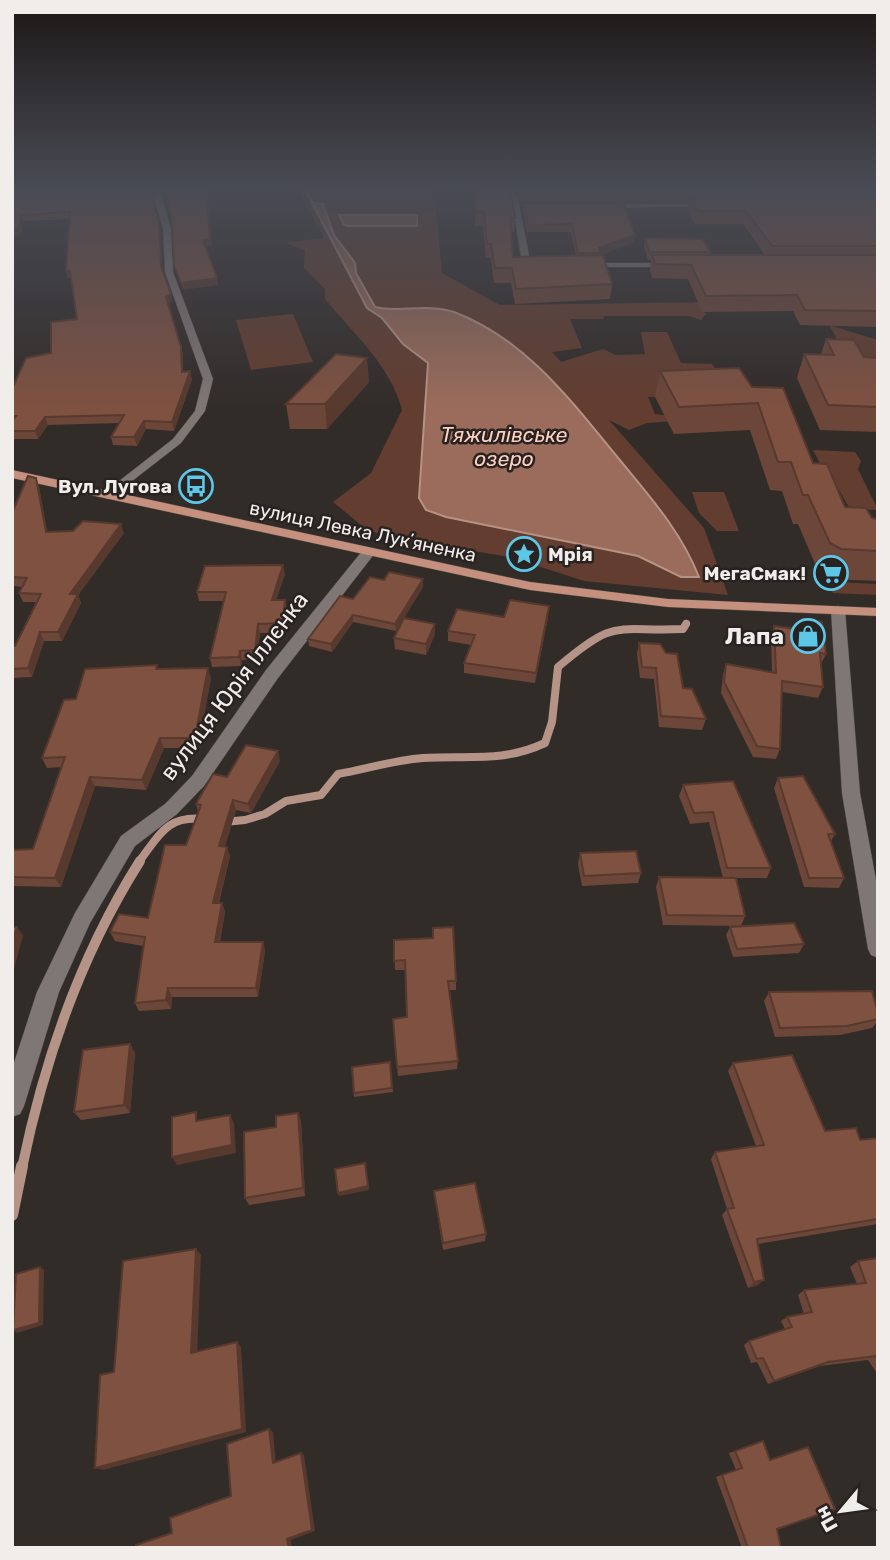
<svg xmlns="http://www.w3.org/2000/svg" width="890" height="1560" font-family="Rubik,sans-serif">
  <rect width="100%" height="100%" fill="#322c29"/>
  <!-- green -->
  <g fill="#633d2f">
    <path d="M298,189H434L442,273L500,305L708,302L700,306L706,314L701,320L689,316H604L603,319H570L582,348L552,352L561,362L603,349L616,355L645,354L641,332H667L681,363L712,364L734,394L648,397L655,414L671,416L675,421L647,423L629,430L609,420L704,528L728,595L584,581L510,557L398,539L367,530L333,502L371,473L402,410C391,366 353,333 325,299V289L304,268L305,250L285,243L324,238Z"/>
    <polygon points="293,314 313,362 251,370 236,320"/>
    <polygon points="829,325 878,340 878,380 860,379"/>
    <polygon points="813,450 855,452 861,461 858,469 878,510 850,509 839,490 834,490"/>
    <polygon points="692,492 724,492 739,531 717,531 699,513"/>
    <polygon points="835,582 878,584 878,595 833,593 827,586"/>
  </g>
  <!-- water -->
  <g fill="#9b6c5b" stroke="#b59386" stroke-width="2">
    <path d="M312,203L323,204L334,235L355,263L356,273L375,307C397,313 428,303 454,312C526,339 572,402 619,459C650,497 681,531 699,577H681L638,556L446,517L426,510L419,498L428,363L403,344L382,318L367,308Z"/>
    <polygon points="339,215 414,215 417,216 417,226 348,226 344,225"/>
  </g>
  <g fill="none" stroke-linecap="round" stroke-linejoin="round">
    <!-- stream-far4 -->
    <polyline stroke="#b59386" stroke-width="3.5" points="305,189 317,211"/>
    <!-- stream-far3 -->
    <polyline stroke="#b59386" stroke-width="6" points="685,626 687,623"/>
    <!-- stream-far2 -->
    <g stroke="#b59386" stroke-width="8">
      <path d="M224,822L245,820L265,814L286,801L321,795L338,774C366,769 395,760 423,758C468,755 502,763 545,743L552,722L558,667C617,617 613,632 683,629L686,624"/>
      <path d="M138,863C159,836 166,815 204,819"/>
    </g>
    <!-- stream-far1 -->
    <path stroke="#b59386" stroke-width="10" d="M22,1168C44,1061 81,954 140,861"/>
    <!-- stream -->
    <polyline stroke="#b59386" stroke-width="12" points="12,1215 22,1166"/>
    <!-- minor casing -->
    <g stroke="#4e4846" stroke-width="1">
      <g id="minor">
        <polygon points="157,189 163,189 162,197 171,229 173,272 213,379 205,411 181,443 109,499 105,498 105,492 173,439 195,411 203,379 165,272 163,229 154,197"/>
        <polygon points="510,189 516,189 530,260 545,263 545,267 522,262"/>
        <polygon points="599,204 710,204 714,206 602,208"/>
        <polygon points="581,263 675,263 679,265 675,267 584,267"/>
        <polygon points="368,549 375,553 278,678 204,786 177,814 135,846 90,923 59,992 24,1106 20,1114 12,1117 12,1069 37,992 75,913 121,836 165,804 192,776 266,670 363,550"/>
        <polygon points="838,606 845,610 860,793 878,891 878,958 871,955 868,949 842,793 831,610"/>
      </g>
    </g>
    <!-- major casing -->
    <g stroke="#4e4846" stroke-width="1">
      <polygon id="major" points="12,470 530,582 668,599 878,608 878,616 668,607 530,590 12,478"/>
    </g>
    <!-- minor -->
    <use href="#minor" fill="#7f7774" fill-rule="evenodd"/>
    <!-- major -->
    <use href="#major" fill="#c5917e" fill-rule="evenodd"/>
  </g>
  <!-- wall -->
  <g fill="#6c4638">
    <polygon points="12,189 152,196 160,229 162,270 172,301 168,304 181,347 183,355 183,372 192,379 174,431 146,429 137,446 113,445 111,437 119,423 48,425 38,439 12,439 12,389 51,353 77,319 71,278 68,278 66,271 70,219 24,221 20,236 12,236"/>
    <polygon points="476,189 515,218 514,232 511,232 513,257 576,256 571,232 527,232 523,211 524,204 634,242 600,255 612,284 610,299 515,304 511,283 494,283 491,258 486,258 483,226 475,226"/>
    <polygon points="518,189 878,189 878,327 800,325 793,311 702,312 688,279 652,278 650,270 651,260 648,260 644,246 645,238 710,252 710,255 765,255 743,224 695,224 687,211 689,202 521,201"/>
    <polygon points="826,339 864,357 878,358 878,432 820,430 797,378 804,354 821,354"/>
    <polygon points="660,371 752,387 813,463 845,507 872,518 878,519 878,581 829,579 819,573 798,524 793,524 782,491 770,490 750,430 674,434 655,397"/>
    <polygon points="369,382 327,429 290,429 286,404"/>
    <polygon points="39,487 47,532 124,533 78,595 81,603 62,641 44,641 32,677 12,678 12,646 15,646 36,602 23,602 19,593 23,587 12,586 12,513"/>
    <polygon points="285,574 276,600 287,609 285,633 260,633 257,659 242,660 241,666 212,667 210,658 224,601 199,601 197,592"/>
    <polygon points="423,579 423,587 396,631 353,622 332,652 309,646 308,639 353,599 384,580"/>
    <polygon points="504,617 548,617 535,683 464,673 464,663 471,645 448,641 448,631"/>
    <polygon points="803,619 826,654 821,664 823,687 818,698 782,692 780,749 776,759 753,757 721,693 723,675 726,664 772,673 771,636 774,626 799,630"/>
    <polygon points="435,634 426,655 395,649 394,638"/>
    <polygon points="639,643 683,688 706,719 702,730 659,727 654,679 640,678 637,654"/>
    <polygon points="158,669 211,678 198,748 164,748 146,790 95,786 61,887 12,886 12,850 33,849 61,767 47,768 42,758 76,699"/>
    <polygon points="280,761 251,813 236,810 225,846 230,856 219,903 222,903 225,912 220,942 263,942 265,951 258,997 172,997 171,1009 139,1011 135,1003 143,946 115,941 110,932 148,918 186,845 198,811 196,804 227,777"/>
    <polygon points="778,778 835,834 831,841 844,878 839,888 804,887 774,788"/>
    <polygon points="733,781 771,868 767,878 736,878 745,916 741,926 663,925 656,887 659,877 723,878 709,822 690,824 679,796 683,785"/>
    <polygon points="580,853 641,873 638,883 582,886 578,864"/>
    <polygon points="730,927 804,944 799,953 733,957 726,935"/>
    <polygon points="394,940 456,981 456,990 449,990 458,1061 457,1069 398,1076 393,1019 407,1017 406,970 395,970"/>
    <polygon points="769,992 878,1013 878,1021 872,1028 840,1035 775,1037 764,1001"/>
    <polygon points="130,1044 135,1053 130,1113 81,1120 74,1112"/>
    <polygon points="390,1062 393,1092 354,1097 354,1093"/>
    <polygon points="733,1063 825,1131 860,1140 878,1138 878,1224 758,1244 758,1285 748,1288 722,1215 727,1209 711,1159 715,1152 756,1146 728,1071"/>
    <polygon points="298,1113 301,1121 305,1196 249,1205 245,1198 276,1127"/>
    <polygon points="434,1191 486,1234 485,1241 443,1250"/>
    <polygon points="878,1258 878,1375 868,1360 820,1366 768,1384 757,1362 751,1363 744,1345 749,1341 785,1329 781,1321 787,1317 804,1314 798,1295 804,1290 857,1284 850,1267 858,1261"/>
    <polygon points="735,1451 777,1529 781,1548 742,1548 716,1477 736,1470 729,1453"/>
  </g>
  <!-- shaded-wall -->
  <g fill="#58392e">
    <polygon points="207,197 209,197 210,203 208,203 212,246 204,246 203,240"/>
    <polygon points="22,215 24,221 20,236 12,236 12,230"/>
    <polygon points="159,223 160,229 163,273 161,266"/>
    <polygon points="635,235 634,242 600,255 599,248"/>
    <polygon points="66,271 70,271 72,278 68,278"/>
    <polygon points="217,278 218,285 183,290 181,283"/>
    <polygon points="171,294 172,301 167,304 166,297"/>
    <polygon points="181,347 183,355 183,380 182,372"/>
    <polygon points="367,358 369,382 327,429 325,404"/>
    <polygon points="190,371 192,379 174,431 172,422"/>
    <polygon points="45,417 48,425 38,439 35,431"/>
    <polygon points="144,421 146,429 137,446 134,437"/>
    <polygon points="36,478 39,487 49,541 46,532"/>
    <polygon points="121,524 124,533 78,595 81,603 62,641 58,632 70,594"/>
    <polygon points="283,565 285,574 273,609 272,600"/>
    <polygon points="423,579 423,587 396,631 395,624"/>
    <polygon points="285,600 287,609 285,633 283,623"/>
    <polygon points="549,606 548,617 535,683 536,673"/>
    <polygon points="353,615 353,622 332,652 331,644"/>
    <polygon points="258,624 260,633 257,659 255,650"/>
    <polygon points="435,624 435,634 426,655 426,644"/>
    <polygon points="40,632 44,641 32,677 28,668"/>
    <polygon points="240,651 242,660 241,666 239,657"/>
    <polygon points="208,668 211,678 198,748 195,738"/>
    <polygon points="160,738 164,748 146,790 142,780"/>
    <polygon points="278,751 280,761 251,813 248,804"/>
    <polygon points="90,777 95,786 61,887 55,878"/>
    <polygon points="233,800 236,810 222,856 219,846"/>
    <polygon points="227,847 230,856 216,912 213,903"/>
    <polygon points="222,903 225,912 218,951 215,942"/>
    <polygon points="17,927 23,936 12,976 12,944"/>
    <polygon points="263,942 265,951 258,997 256,988"/>
    <polygon points="168,988 172,997 171,1009 166,1000"/>
    <polygon points="130,1044 135,1053 130,1113 124,1105"/>
    <polygon points="298,1113 301,1121 305,1196 303,1188"/>
    <polygon points="230,1115 234,1123 236,1153 177,1165 172,1157"/>
    <polygon points="365,1163 369,1190 339,1196 338,1193"/>
    <polygon points="196,1249 201,1255 197,1358 191,1353"/>
    <polygon points="40,1267 44,1270 43,1325 17,1333 13,1330"/>
    <polygon points="764,1280 758,1285 748,1288 754,1282"/>
    <polygon points="237,1342 241,1347 246,1432 103,1470 95,1468"/>
    <polygon points="828,1362 820,1366 768,1384 774,1381"/>
    <polygon points="269,1429 273,1432 276,1465 273,1463"/>
    <polygon points="301,1453 304,1455 315,1531 291,1540 292,1548 289,1548 287,1539"/>
  </g>
  <!-- building -->
  <g fill="#7e5141" stroke="#58392e" stroke-width="2">
    <polygon points="12,189 151,189 159,223 161,266 171,294 166,297 181,347 182,372 190,371 172,422 144,421 134,437 111,437 124,415 45,417 35,431 12,431 12,421 16,416 12,416 12,389 26,358 51,353 51,322 77,319 70,271 66,271 70,212 22,215 18,229 12,230"/>
    <polygon points="165,189 208,189 209,197 207,197 210,239 203,240 217,278 181,283 174,265 172,222"/>
    <polygon points="476,189 510,189 515,218 510,218 513,257 603,255 612,284 516,289 512,268 495,268 491,244 487,244 484,212 476,212"/>
    <polygon points="690,198 878,198 878,246 772,246 746,211 698,211"/>
    <polygon points="524,204 623,204 635,235 599,248 600,253 578,253 572,224 528,225"/>
    <polygon points="645,238 703,239 710,252 649,252"/>
    <polygon points="652,255 878,255 878,311 805,310 797,295 706,296 691,265 655,264"/>
    <polygon points="826,339 854,340 864,357 878,358 878,407 828,405 804,354 834,355"/>
    <polygon points="336,354 367,358 325,404 286,404"/>
    <polygon points="739,368 752,387 783,388 813,463 827,464 845,507 866,508 872,518 878,519 878,551 841,549 830,543 808,495 803,495 791,462 778,462 758,403 679,407 660,371"/>
    <polygon points="28,476 36,478 46,532 73,531 83,521 121,524 70,594 78,594 58,632 40,632 28,668 12,669 12,646 15,646 41,594 19,593 27,578 12,577 12,513"/>
    <polygon points="283,565 272,600 285,600 283,623 258,624 255,650 240,651 239,657 210,658 226,592 197,592 205,566"/>
    <polygon points="389,572 423,579 395,624 353,615 331,644 308,639 340,596 353,599 370,577 384,580"/>
    <polygon points="510,600 549,606 536,673 464,663 475,635 448,631 457,609 504,617"/>
    <polygon points="404,618 435,624 426,644 394,638"/>
    <polygon points="803,619 822,622 826,654 820,653 823,687 782,681 780,749 757,746 724,682 726,664 776,673 774,626 803,630"/>
    <polygon points="639,643 660,644 666,653 677,654 683,688 692,689 706,719 661,716 656,668 642,667"/>
    <polygon points="157,665 156,669 208,668 195,738 160,738 142,780 90,777 55,878 12,877 12,850 33,849 65,757 42,758 64,700 76,699 85,669"/>
    <polygon points="246,745 278,751 248,804 233,800 219,846 227,847 213,903 222,903 215,942 263,942 256,988 168,988 166,1000 135,1003 145,937 110,932 119,914 148,918 165,845 186,845 201,805 196,804 213,774 227,777"/>
    <polygon points="803,776 835,834 828,834 844,878 809,878 778,778"/>
    <polygon points="733,781 771,868 727,868 713,812 694,813 683,785"/>
    <polygon points="636,851 641,873 584,876 580,853"/>
    <polygon points="659,877 736,878 745,916 667,915"/>
    <polygon points="794,923 804,944 737,949 730,927"/>
    <polygon points="12,927 17,927 12,944"/>
    <polygon points="453,927 456,981 448,981 458,1061 397,1067 393,1019 407,1017 405,960 394,961 394,940 433,938 433,928"/>
    <polygon points="872,991 878,1013 878,1019 847,1026 780,1028 769,992"/>
    <polygon points="130,1044 124,1105 74,1112 83,1050"/>
    <polygon points="792,1055 825,1131 856,1128 860,1140 878,1138 878,1219 757,1239 764,1280 754,1282 727,1209 734,1208 715,1152 764,1145 733,1063"/>
    <polygon points="390,1062 392,1088 354,1093 352,1067"/>
    <polygon points="196,1112 196,1121 230,1115 232,1145 172,1157 172,1117"/>
    <polygon points="298,1113 303,1188 245,1198 244,1132 276,1127 276,1116"/>
    <polygon points="365,1163 368,1186 338,1193 335,1169"/>
    <polygon points="475,1183 486,1234 443,1243 434,1191"/>
    <polygon points="196,1249 191,1353 237,1342 242,1429 95,1468 100,1375 114,1372 123,1261"/>
    <polygon points="878,1258 878,1359 876,1356 828,1362 774,1381 763,1358 757,1359 749,1341 792,1327 787,1317 812,1312 804,1290 866,1283 858,1261"/>
    <polygon points="40,1267 39,1323 13,1330 16,1274"/>
    <polygon points="269,1429 273,1463 301,1453 312,1530 287,1539 289,1548 136,1548 136,1545 172,1533 170,1518 231,1496 227,1444"/>
    <polygon points="763,1441 770,1460 808,1447 835,1509 777,1529 781,1548 748,1548 722,1475 742,1468 735,1451"/>
  </g>
  <!-- sky -->
  <linearGradient id="sky" x2="0" y2="1"><stop stop-color="#1c1817"/><stop offset="0.46" stop-color="#494b54"/><stop offset="1" stop-color="#494b54" stop-opacity="0"/></linearGradient>
  <rect width="890" height="407" fill="url(#sky)"/>
  <!-- icons -->
  <defs>
    <g id="bus-ring" transform="scale(1.75)"><circle r="9.5" fill="#282220" stroke="#5cc7e7" stroke-width="1.5"/><path d="M-5-6H5V4H4V6H2V4H-2V6H-4V4H-5ZM-3.5-4V0h7V-4ZM-3.5 1.2v1.5H-2V1.2ZM2 1.2v1.5H3.5V1.2Z" fill="#5cc7e7"/></g>
    <g id="sight-ring" transform="scale(1.75)"><circle r="9.5" fill="#282220" stroke="#5cc7e7" stroke-width="1.5"/><path d="M0-6L1.8-2.2L6-1.7L2.9 1.2L3.7 5.4L0 3.3L-3.7 5.4L-2.9 1.2L-6-1.7L-1.8-2.2Z" fill="#5cc7e7"/></g>
    <g id="supermarket-ring" transform="scale(1.75)"><circle r="9.5" fill="#282220" stroke="#5cc7e7" stroke-width="1.5"/><path d="M-6-5.5h2.5l.6 2H6L4.5 2H-2.5L-4.4-4H-6ZM-1.5 3.2a1.3 1.3 0 1 0 .1 0ZM3 3.2a1.3 1.3 0 1 0 .1 0Z" fill="#5cc7e7"/></g>
    <g id="shop-ring" transform="scale(1.75)"><circle r="9.5" fill="#282220" stroke="#5cc7e7" stroke-width="1.5"/><path d="M-5-2.5h2.3a2.7 3.5 0 0 1 5.4 0H5L5.5 6h-11ZM-1.5-2.5h3a1.5 2.3 0 0 0-3 0Z" fill="#5cc7e7"/></g>
  </defs>
  <g fill-rule="evenodd">
    <use href="#bus-ring" x="196" y="486"/>
    <use href="#sight-ring" x="524" y="554"/>
    <use href="#supermarket-ring" x="831" y="573"/>
    <use href="#shop-ring" x="808" y="636"/>
  </g>
  <g text-anchor="middle" stroke-width="5" stroke-linejoin="round" paint-order="stroke">
    <!-- far-poi labels -->
    <g font-size="19" font-weight="bold" fill="#f1edeb" stroke="#282220" text-anchor="end">
      <text x="172" y="493">Вул. Лугова</text>
      <text x="548" y="561" text-anchor="start">Мрія</text>
      <text x="806" y="580">МегаСмак!</text>
    </g>
    <!-- far-street labels -->
    <g font-size="19" fill="#f1edeb" stroke="#282220">
      <text transform="translate(363 531) rotate(12)" y="7">вулиця Левка Лукʼяненка</text>
    </g>
    <!-- far-water labels -->
    <g font-size="21" font-style="italic" fill="#fdcfbf" stroke="#282220">
      <text x="504" y="442">Тяжилівське<tspan x="504" dy="24">озеро</tspan></text>
    </g>
    <!-- poi labels -->
    <g font-size="23" font-weight="bold" fill="#f1edeb" stroke="#282220" text-anchor="end">
      <text x="784" y="644">Лапа</text>
    </g>
    <!-- street labels -->
    <g font-size="23" fill="#f1edeb" stroke="#282220">
      <text transform="translate(234 686) rotate(-53)" y="8">вулиця Юрія Іллєнка</text>
    </g>
  </g>
  <!-- border -->
  <rect width="890" height="1560" fill="none" stroke="#f1edeb" stroke-width="28"/>
  <!-- north arrow -->
  <g transform="translate(841 1511) rotate(241)" stroke="#282220" stroke-width="5" paint-order="stroke">
  <path d="M0-5L12 26L0 18L-12 26Z" fill="#f1edeb"/>
  <text y="-10" font-size="19" font-weight="bold" text-anchor="middle" fill="#f1edeb">Пн</text>
  </g>
</svg>
